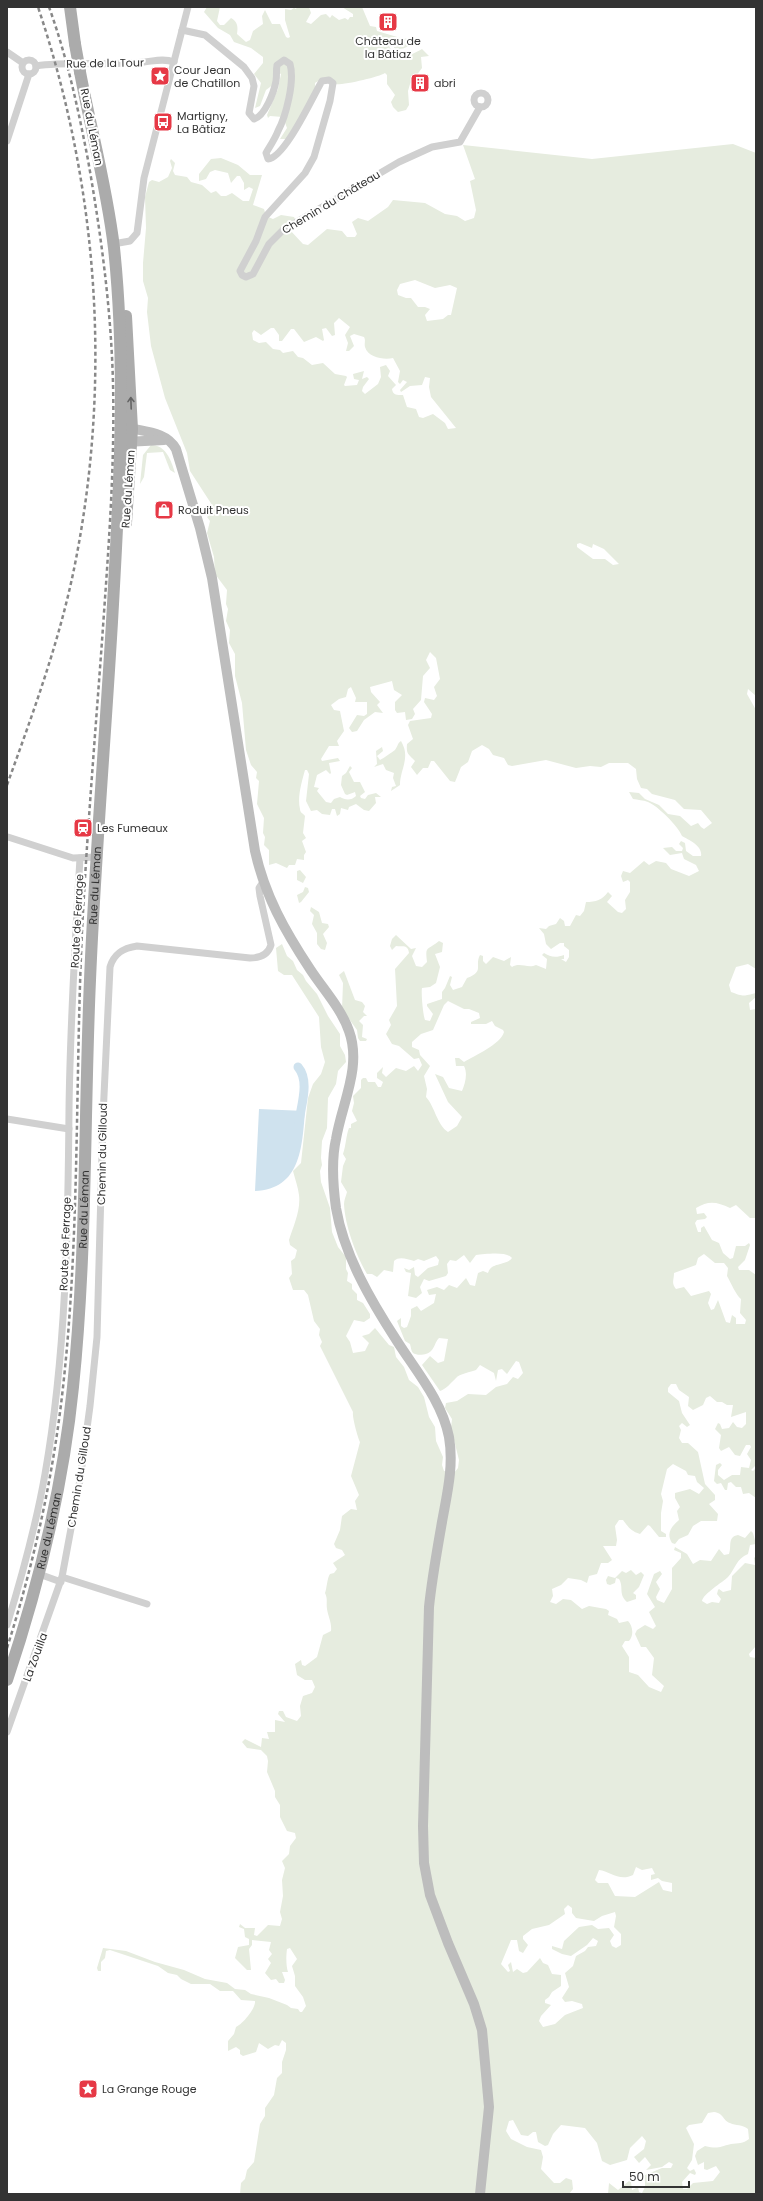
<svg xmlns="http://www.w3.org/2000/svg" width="763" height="2201" font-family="Poppins,sans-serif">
  <rect width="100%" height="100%" fill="#fff"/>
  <!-- green -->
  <g fill="#e6ecdf" fill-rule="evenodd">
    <path d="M207,7H220L217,21L220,25H224L231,18C238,22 238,27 237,34L246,42L250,40L253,31L263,24L262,16L265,10L272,24H280L286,37L288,38L290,37L285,20V9L291,10L294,8L296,9L297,7H309L311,13L306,22L311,24L321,15L326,14L330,18L332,15L339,20L345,18L348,20L350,17H353V14L342,7H362L370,26L376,27L377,31L404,39L408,38L413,41C409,47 401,51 394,48V45L389,46C398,63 409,56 422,49L429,56L421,57L422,68L410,84L408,91L409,105L406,110L398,112L393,107L391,102L395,95L387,84V75L385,73C379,77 341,86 334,84C330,83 326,79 323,78L315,83L316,94L286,139H280L287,128L283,117L270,116L268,118L267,115L278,89L281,74L279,73L274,84L266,90L260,106L255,108L261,83L254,74L263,63V57L251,48L234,42L230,35L218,28L204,12Z"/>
    <path d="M733,144L756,153V696L748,689L747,694L756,710V969L748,964L736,967L729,985L731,992C744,997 744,996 756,993V997L749,1003L750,1010L756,1009V1218H750L736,1205L730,1208C717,1202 709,1200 696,1208L697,1214L704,1213L707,1217L705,1219L697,1220L695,1223L698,1232H701V1228L704,1226L712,1240L719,1243L723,1253L730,1259L733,1258L736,1246H745L749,1243L750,1245L745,1260L738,1267L739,1270H749L756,1275V1465L751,1470L753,1471L756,1468V1498L749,1493L743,1494L741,1487H736L731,1482L728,1483L727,1490H725L721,1483L717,1484L714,1481L716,1465L720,1463L722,1465L718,1470V1475L724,1480L732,1475H740L741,1467L749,1468L751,1460L747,1454L751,1447L750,1445H746L740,1456L735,1455L729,1447L721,1451L719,1448L721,1435L715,1429L718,1423L720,1424L722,1429L729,1428L733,1422L737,1427L742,1428L746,1424V1412L731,1417L733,1405H727L722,1402H717L710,1396L706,1398L703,1405L693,1410L688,1406L689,1397L679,1390L676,1384H671L668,1388V1392L679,1401L682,1413L690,1425L687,1427L682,1423L679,1426L681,1430L679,1438L682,1443H688L698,1452L705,1484L715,1495V1500L709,1504L718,1514L717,1521H701L693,1526L688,1535L679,1539L675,1544L672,1543C666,1533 671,1527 679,1520L677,1511L680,1507L675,1498V1493L690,1489L699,1494L704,1488L697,1482L695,1476L688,1475L686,1471L673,1464L667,1469L661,1494L663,1501L661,1513V1531L666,1534V1537H659L650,1526L648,1525L640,1534C631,1531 629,1528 623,1520H619L615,1526L617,1540L616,1546H603L612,1560L608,1563H601L597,1574L589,1576L587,1583L581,1580L568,1578L561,1585L552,1589L553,1596L550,1602L556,1604L563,1599L571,1600L582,1609L589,1606L606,1609L609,1611L608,1615L617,1619L619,1623L628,1621C633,1626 634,1636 629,1641H625L622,1646L629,1657V1672L638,1675L649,1687L661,1692L664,1686L652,1675L654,1658L646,1647H641L635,1634L637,1630L645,1625L653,1629L656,1626L649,1612L655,1607L647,1594L654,1574L660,1571L662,1574L656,1582L660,1589L656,1597L657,1600L664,1603L672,1589V1568L681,1558V1553L674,1550L675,1547L687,1554L693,1564L700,1560L711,1561L719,1549L724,1555L729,1554C732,1546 727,1537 738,1535L745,1538L751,1531L753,1533L756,1544L750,1545L748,1554C736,1559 736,1568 728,1577C723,1582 703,1594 702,1601L707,1604L712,1602L719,1603L721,1599L717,1594L718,1590L719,1589L723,1592L731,1590L732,1576L745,1563L755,1565L754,1558L756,1556V1646L749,1654L750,1657L756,1658V2194H608L609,2183L618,2190L629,2181L631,2182L632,2190L638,2187L639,2192L642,2193L645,2187V2175L662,2168H671L673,2164L669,2162L662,2167L646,2170L651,2165L645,2157L639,2163L634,2157L644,2149L646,2141L642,2136L630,2148L627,2160L610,2165L602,2161L597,2143L585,2128L561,2125L553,2134L548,2145L545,2146L538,2142L536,2132H533L528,2136L521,2135L513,2120L509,2121L506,2131L511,2139L527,2147L541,2150L543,2157L541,2169L554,2183H560L566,2178L572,2180L573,2189L569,2194H240L241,2183L245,2179L247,2170L254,2162L260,2124L265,2116V2108L274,2095L277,2078L282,2073V2062L286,2050V2043L282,2040L279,2046L275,2045L268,2049L259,2043L256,2052L243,2056L240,2054V2050L236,2047L228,2051V2041L234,2034L236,2027C243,2024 256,2008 255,2001L241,2000L233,1991H220L210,1984H191L181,1979L177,1975L168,1973L158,1966L110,1950L106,1951L105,1958L101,1962V1971H98L97,1968L103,1948L126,1951L155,1962L184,1970L205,1979L227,1983L235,1989L245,1990L251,1994L269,1998L287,2005L291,2008L298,2009L300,2012H302L306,2006L303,1997L295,1986V1976L292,1966L297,1959L290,1948L287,1949C286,1956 286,1966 288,1972H282L285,1980L284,1983H279L276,1979L271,1980L265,1973L271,1963L268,1959L272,1954L269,1950L271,1942L252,1940V1945L249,1949L251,1970H247L235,1958L238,1947L249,1945V1939L245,1937L244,1929L239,1927L240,1924L245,1928H255L254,1935L257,1936L268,1925L280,1926L282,1919L280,1912L283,1896L282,1880L285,1868L282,1861L289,1854L290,1846L296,1838L295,1833L287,1831L280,1817V1805L275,1797V1791L267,1772L268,1761L267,1756L261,1750L247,1748L242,1742L245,1739L261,1747L262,1738L269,1739L267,1732H275V1720L285,1722L278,1714L279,1711H283L286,1717L297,1721L301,1716L300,1706L303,1696L312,1693L315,1687L312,1680H305L297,1675L295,1664L301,1660L302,1665L305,1666L317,1657L323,1635L331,1631C332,1623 328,1616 327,1609C326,1603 328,1599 325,1593C327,1588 327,1578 330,1574L334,1573L337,1569L333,1563L345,1555L342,1550L336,1548L334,1544L340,1530L342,1516L351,1509L357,1510L355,1501L359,1495L351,1476L360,1442C358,1438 352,1417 353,1412L320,1346L322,1342L319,1335L320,1329L314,1321L308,1295L304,1290H293L289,1278L292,1274L291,1261L295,1258L297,1250L290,1245L289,1240C293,1227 301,1210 299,1195C298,1187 295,1179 293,1171L301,1163L308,1098L313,1084L321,1074L325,1062L321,1047L319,1017L292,975H284L278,971L276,948L282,944L287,956L293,961L297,970L303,975L306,981L317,994L328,1016L340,1034V1046L345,1055L346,1062L338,1071L336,1084L328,1098L327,1128L322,1141L321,1158L322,1165L320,1171L321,1182L330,1208L332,1232L338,1247L346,1257V1269L348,1273L347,1281L352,1284V1289L357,1294V1300L363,1303L370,1314V1318L364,1322L354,1320L346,1336L350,1342L353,1353L365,1351L369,1343L362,1336L369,1334L375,1328L389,1345L394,1347L396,1357L404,1367L409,1380L418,1387L424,1397L429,1417L435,1427L436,1441L443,1457L442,1465L444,1471L454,1473L458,1468L459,1460L451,1428L452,1419L445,1408L446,1403L457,1401L468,1394L486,1395L496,1387L507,1384L513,1377L518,1379L523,1373L519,1362L516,1361L507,1374L502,1369L498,1370L496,1381L494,1373L480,1365L476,1370C471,1372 459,1374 456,1378C452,1382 445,1390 440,1391L422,1365L430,1356L438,1363L444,1361L448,1339L439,1338C435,1342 435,1347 431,1351C428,1355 417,1356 413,1353C411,1351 411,1347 410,1344L405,1341L397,1321L401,1318V1326L404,1328L407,1327L411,1316V1309L417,1306L421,1311L434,1303L436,1294L429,1295L427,1290L437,1287L444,1290L449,1285L457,1288L466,1278L470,1285L475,1286L478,1273L483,1271L488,1273C491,1262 506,1266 512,1258C507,1251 485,1254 476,1255L470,1263L464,1255L456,1261L450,1260L447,1264L448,1273L446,1276L429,1281L424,1279L420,1287L422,1293L416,1298L408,1296L411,1273L406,1272L404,1268L409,1270L414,1267L415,1275L418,1277L428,1268L438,1265L439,1260L436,1256L424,1261L418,1259L414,1261C407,1259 399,1256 394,1261L393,1272L384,1270L377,1277L372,1274H367C356,1255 345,1226 344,1204C344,1200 346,1196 347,1192L341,1182L343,1166L346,1159L343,1154C346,1146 346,1135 349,1128H351V1124L357,1121L352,1111L354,1103L353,1096L361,1088V1080L363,1078H366L368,1082H375L378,1087H381L383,1082L377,1078V1073L383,1067L382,1073L386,1077L396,1068L406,1071L414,1066L418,1071L422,1065L419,1058L414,1059L399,1046L392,1044L386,1034L391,1025L389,1020L397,1006L395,969L409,953C408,944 402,947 396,946L392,950L390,946L392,939L396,935L411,949L416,948L412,956L416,966L422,967L427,962C425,945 427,951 439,941L443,943L442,952L435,954L440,967L436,983L430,987L422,988C421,993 423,1015 425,1020L430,1021L433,1014L427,1006V1004L442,999V992L445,988L450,976L452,977L450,985L453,990L462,987L467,978C485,971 474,966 480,955L483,956V961L486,964L493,957L504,961L511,957L510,965L512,967C520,962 528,969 536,965L546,969L547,959L542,955L544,953C550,957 556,958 564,955V959H561L566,962L569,957V950L564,946V943H560L551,949L546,944L544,934L539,928L546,929L549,926L556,924L560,918L564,921L565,926H570L576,915L580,916L584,911L586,902C596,902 602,900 608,892L612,896L607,902L618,912L622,913L626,909L625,900L630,892V882L628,880L623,882L621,876L623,871L630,873L644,861L649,865L656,861L666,863L671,869L689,876L699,871L696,865L684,859L682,853L670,855L663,848L672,847L676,851H682L683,848L679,844L681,841L685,843L686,851L693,856H701C703,846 689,840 682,836C678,826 658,806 648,802C643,800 638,800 633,799L629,792L639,793L645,799L659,805L668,814L680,816L691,826L698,823L701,827L704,829L712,823L701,810L684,809L675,800L652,794L647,789L641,788L637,779L636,769L628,763H609L601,767L590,766L576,768L546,760L512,766L508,765L504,758L493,755L489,749L482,745L472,751L468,762L461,767L455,782L450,781L434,761H431L428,768H423L417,775L411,767L415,761C409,754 406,755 407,744L413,739L408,725L410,721L431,718L432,714L424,702L425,698L434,700L437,696L434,687L440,679L436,658L430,652L426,660L430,668L423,676L421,700L413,709L415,714L412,719L406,720L405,712L397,713L395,710V702L402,695L394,690L392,681L370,687L371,692L380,702L377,705L383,713L375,712L364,720L357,731L352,732L349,728L357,715L364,716L367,714V702H355L356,698L351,687L348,689L346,697L339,699L331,705L334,710L340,711L344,731L337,741L339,746H329L321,759L322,761L338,758L340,761L329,763L331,773L330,774L326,770L317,775L314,787L319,788L317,791L326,802L331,803L334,799L340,797C345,800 351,801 356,796L355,792L347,795L345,794L341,785L342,776L346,773L350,766L352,768L349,772L354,782H360L365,792L360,796L361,798L365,799L368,795L376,793L381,797H375L376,803L369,811L364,810L356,804L349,807L348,810L341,808L340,814L337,816L335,809H332L330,815L322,814L317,810L311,811L306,801L309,774L307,770H305C302,781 297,797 300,809C300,813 303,813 305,816L303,833L306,838L302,841L306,852L304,855V860L297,859L295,865H289L287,868L276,863L269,865V850L264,845L265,837L263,833L264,818L257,804L259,781L256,778L257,772L251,765L246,750L242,703L235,676V654L229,643L230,630L226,621L228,609L226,604L227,590L215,574L214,557L207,533L210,521L207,517L213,512L214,508L190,471L187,453L165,398L151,346L147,312L148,298L143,281V263L146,228L145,197L149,182L152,180L159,182L168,177L172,168L170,161L171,159L175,163L173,171L175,175L187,177L191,182L202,185L211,193L216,191L221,196H226L232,193L243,201H249L253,189L249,187L244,190V183L240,176H237L231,183L228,173L215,170L210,172L206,179L199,181V174L211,159L221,158L238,165L250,175H262L253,205L264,209L266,216L273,219L281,215L294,217L295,219L289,229L303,244L308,245L327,229L342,231L347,237H355L357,234L352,222L358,218L368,221L388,207L393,200L425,203L445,214L457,216L465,221L474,218L476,210L470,181L475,179L463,145L592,159ZM415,280L435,288L450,285L457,288L451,315H448L443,319L427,321L425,315L430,309L425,307H418L411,298H406L398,295L397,290L400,284ZM339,318L350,327L345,335L348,343L346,351H349L354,346L350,336L354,334L364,337C366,341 364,343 365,347C368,358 385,360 393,358L400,371L398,382L400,384L403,380L407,382L400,390L401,392L410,386L422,385L425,377L430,378L429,387L431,397L456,428L448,429L445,423L433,414L423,418L419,417L416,409L407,407L403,395C398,395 393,396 392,389L396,385L388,376L390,371L386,365L380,367L381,377L378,384L365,394L362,391L363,387L369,379L367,377L362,379L364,371L353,374L354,379L359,380L357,385L345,386L344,385L347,377L346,376L335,374L323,363L312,365L303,358L298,357L293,351L283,353L280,350L273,349L266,342L259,343L253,340L252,333L254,330L261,335L271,328H274L279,335V341H282L291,329H294L304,342L316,337L323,341L324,340L322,329L326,328L332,336L335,335L334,323ZM580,543L592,548L593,544L604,549L619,564L613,565L605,559H593L577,547V544ZM448,1001L464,1009H469L479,1013L480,1018L471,1022V1024H486L492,1021L495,1026L503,1030L504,1032C501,1044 474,1056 464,1062L459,1058H455L456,1066H464C468,1074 465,1084 462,1091L449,1088L443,1077L435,1074L448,1102L462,1117L457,1126L448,1132C437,1125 435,1107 426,1097L427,1089L424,1076L430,1066L420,1055L419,1050L412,1047V1042L421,1034L433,1030L444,1005ZM704,1254L715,1263H724L728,1268L727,1276C731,1283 736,1295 741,1299L740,1313L746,1320L745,1324H736V1318L732,1315L730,1323L726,1322L718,1300L714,1309L711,1310L708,1303L711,1294L709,1291L691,1296L684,1287L676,1289C671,1283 674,1280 674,1273L696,1265L698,1258ZM636,1867L642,1870L652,1868L655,1874L651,1875V1880L658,1878L662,1881L672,1883V1892L663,1890L659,1882L635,1897L615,1896L608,1883H598L595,1880L599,1870C610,1871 619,1882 633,1875ZM568,1905L572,1908V1913L576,1918L594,1921L602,1916L615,1912L616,1916L614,1927L621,1934V1945L616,1948L612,1946L610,1941L614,1935L609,1928L598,1929L592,1925L579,1927L564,1941L562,1949L552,1946V1949L562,1954L571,1956L587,1945L593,1938L598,1941L596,1946L588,1947L585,1951L576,1956L573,1966L565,1973L569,1987L562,1998L565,2002L572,2001L582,2004L583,2008L565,2015L555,2024L543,2027L539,2021L541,2016L551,2005L545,2003V2000L549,1997L552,1992L561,1986V1975L552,1974L548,1965L543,1963L540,1958L527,1972L523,1973L517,1969L513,1972L511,1962L508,1965L510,1971L508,1972L501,1964L511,1940H517L519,1951L523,1953L528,1945L523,1939V1936L532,1929L549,1925L565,1914L564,1909ZM714,2112C724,2113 722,2120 730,2123C736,2126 742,2124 748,2129L749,2139C743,2144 738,2143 731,2144C719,2147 718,2149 705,2146L697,2151L695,2156L698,2165L704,2162V2169L707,2170L716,2166L720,2172L713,2181L693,2183L687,2189H683L682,2182L690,2173L695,2175L696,2173L694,2169L690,2171L687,2168L692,2160L694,2144L686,2128L689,2125L702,2123L708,2113Z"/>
    <path d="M151,445C166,445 171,460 175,473L170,470L163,452L147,453L144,477L140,484L143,455Z"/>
    <path d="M401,741C411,758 400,769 400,785L391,791L392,787L396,786L393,778L394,773L386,770L383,764L374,767L377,764L376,751L382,747L383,751L377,756L380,760C384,758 392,752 395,750C398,746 397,744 401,741Z"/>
    <polygon points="300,870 306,877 303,883 297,880 297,871"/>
    <polygon points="305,887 308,888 309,892 301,902 299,903 297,895 303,892"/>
    <polygon points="311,907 319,912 322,923 328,924 329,927 323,934 327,943 325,950 321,949 317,944 317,933 312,924 314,915 310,911"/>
    <polygon points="344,971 355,1000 362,1002 365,1006 363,1012 367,1016 364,1016 359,1021 363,1025 362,1037 367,1039 366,1041 360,1041 358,1038 357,1030 342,1009 343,983 339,975"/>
    <path d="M631,1570L636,1575L641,1572L644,1575L639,1587L633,1593L636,1595V1599L627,1602C618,1594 624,1587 619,1579L616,1578L615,1583L610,1585L607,1584L606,1580L608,1576L615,1578L622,1571L626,1573Z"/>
  </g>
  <!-- water -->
  <path fill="#cfe2ee" d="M259,1109L305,1111C302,1147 301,1189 255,1191Z"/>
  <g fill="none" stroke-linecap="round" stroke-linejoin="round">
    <!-- canal -->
    <path stroke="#cfe2ee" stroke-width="9" d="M298,1067C310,1081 301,1105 299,1122"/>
    <!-- street -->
    <g stroke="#d0d0d0" stroke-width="7">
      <path d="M182,30L205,35L244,67L252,78L254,86L249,113L254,119C265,116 274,92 276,81C277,75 276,70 277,65L284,60L290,64C295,81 286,116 278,131C275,139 270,146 266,153L268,159C285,158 313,96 322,81L329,80L333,83L330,101L314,157L305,173L265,217L256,241L240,271L242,275L246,277L253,274L269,244L283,230L399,162L432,147L460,142L480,107"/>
      <polyline points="7,52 23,63"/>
      <circle cx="29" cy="67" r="7"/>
      <path d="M36,66C71,61 108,66 144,62C154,61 164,58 174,62"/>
      <circle cx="481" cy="100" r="7"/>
      <polyline points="7,141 29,74"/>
      <polyline points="113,244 130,241 137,233 144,178 188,7"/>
      <polyline points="8,837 73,858 97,857"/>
      <polyline points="7,1119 69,1129"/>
      <polyline points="39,1574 61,1582"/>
      <polyline points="62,1577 147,1604"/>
      <path d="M7,1625C22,1576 36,1525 45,1474C66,1355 68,1231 69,1110C70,1026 75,942 80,858"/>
      <path d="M7,1732L62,1577L80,1480L90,1406L97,1337L103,1117L110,967C114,953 124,948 137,946L250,958C259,958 268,955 271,945L260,896L259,888L263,882"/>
    </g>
    <!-- secondary -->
    <g stroke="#bdbdbd" stroke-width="10">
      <path d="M125,427C143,432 166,431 176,449L200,528L212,578L255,851C265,896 285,931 310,969C323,989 341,1008 349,1031C362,1067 342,1103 336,1139C331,1161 333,1186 336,1208C344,1255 371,1301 397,1341C416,1371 442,1401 449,1437C454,1466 447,1494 442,1522C437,1551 432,1578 429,1607L423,1826L424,1863L430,1895L448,1943L474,2004L482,2030L489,2107L480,2194"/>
      <polyline points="125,442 164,440"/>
    </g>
    <!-- primary -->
    <g stroke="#ababab" stroke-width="12">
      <polyline points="70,7 75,44"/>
      <polyline points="126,523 132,429 126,316"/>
      <path id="s1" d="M7,1680C39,1585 63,1487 73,1387C87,1251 84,1115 90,980C95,860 105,741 112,622C119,497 127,372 114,248C107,188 91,130 80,72"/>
    </g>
    <!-- rail -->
    <g stroke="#888" stroke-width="2.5" stroke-dasharray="4 3" stroke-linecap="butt">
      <path d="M7,785C33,713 60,640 75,564C112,378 98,186 38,7"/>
      <path d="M7,1648C33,1566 52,1482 62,1396C80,1242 75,1086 82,931C87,834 95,737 102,641C108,555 115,469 113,383C111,308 101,234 88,160C78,108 67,57 49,7"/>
    </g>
    <!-- primary-bridge -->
    <polyline stroke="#ababab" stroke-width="12" points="75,44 80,72"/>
  </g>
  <!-- one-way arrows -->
  <defs><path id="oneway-shaft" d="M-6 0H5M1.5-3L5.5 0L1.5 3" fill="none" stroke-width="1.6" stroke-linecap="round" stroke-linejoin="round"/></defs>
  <use stroke="#636363" href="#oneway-shaft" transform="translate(131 403) rotate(-92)"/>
  <!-- icons -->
  <defs>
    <g id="building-square" transform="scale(1)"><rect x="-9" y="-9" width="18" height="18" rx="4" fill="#e63946" stroke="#fff"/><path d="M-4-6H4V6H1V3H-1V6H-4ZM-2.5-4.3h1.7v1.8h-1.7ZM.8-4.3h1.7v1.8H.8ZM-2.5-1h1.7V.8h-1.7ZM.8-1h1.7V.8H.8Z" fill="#fff"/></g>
    <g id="sight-square" transform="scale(1)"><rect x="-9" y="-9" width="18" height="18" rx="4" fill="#e63946" stroke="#fff"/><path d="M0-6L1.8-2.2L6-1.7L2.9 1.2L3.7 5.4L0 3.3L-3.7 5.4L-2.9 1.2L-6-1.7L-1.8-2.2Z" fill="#fff"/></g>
    <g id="bus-square" transform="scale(1)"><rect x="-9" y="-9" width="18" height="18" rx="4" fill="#e63946" stroke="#fff"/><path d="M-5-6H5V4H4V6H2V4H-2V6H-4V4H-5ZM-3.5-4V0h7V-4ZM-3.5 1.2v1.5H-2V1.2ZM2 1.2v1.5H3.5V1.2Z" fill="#fff"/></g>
    <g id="shop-square" transform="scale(1)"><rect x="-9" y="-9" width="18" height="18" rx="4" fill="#e63946" stroke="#fff"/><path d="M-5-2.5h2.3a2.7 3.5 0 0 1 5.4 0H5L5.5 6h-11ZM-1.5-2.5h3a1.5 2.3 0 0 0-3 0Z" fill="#fff"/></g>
    <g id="station-square" transform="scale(1)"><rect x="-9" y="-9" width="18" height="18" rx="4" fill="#e63946" stroke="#fff"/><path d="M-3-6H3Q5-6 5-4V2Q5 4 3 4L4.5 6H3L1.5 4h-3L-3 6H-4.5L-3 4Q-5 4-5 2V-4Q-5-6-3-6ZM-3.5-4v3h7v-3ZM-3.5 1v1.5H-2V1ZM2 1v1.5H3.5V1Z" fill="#fff"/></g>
  </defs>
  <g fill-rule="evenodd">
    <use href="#building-square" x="388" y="22"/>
    <use href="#sight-square" x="160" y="76"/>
    <use href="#building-square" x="420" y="83"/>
    <use href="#bus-square" x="163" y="122"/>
    <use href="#shop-square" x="164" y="510"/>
    <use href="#station-square" x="83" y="828"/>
    <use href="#sight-square" x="88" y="2089"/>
  </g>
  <g text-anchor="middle" stroke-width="4" stroke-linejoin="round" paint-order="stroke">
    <!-- poi labels -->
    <g font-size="11" fill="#333" stroke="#fff" text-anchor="start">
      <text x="388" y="45" text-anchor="middle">Château de<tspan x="388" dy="13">la Bâtiaz</tspan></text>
      <text x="174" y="74">Cour Jean<tspan x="174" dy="13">de Chatillon</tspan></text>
      <text x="434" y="87">abri</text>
      <text x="177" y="120">Martigny,<tspan x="177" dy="13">La Bâtiaz</tspan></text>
      <text x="178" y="514">Roduit Pneus</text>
      <text x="97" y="832">Les Fumeaux</text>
      <text x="102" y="2093">La Grange Rouge</text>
    </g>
    <!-- street labels -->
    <g font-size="11" fill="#333" stroke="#fff">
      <text transform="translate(105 63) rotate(-1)" y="4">Rue de la Tour</text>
      <text transform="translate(92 127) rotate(79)" y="4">Rue du Léman</text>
      <text transform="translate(331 202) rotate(-31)" y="4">Chemin du Château</text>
      <text transform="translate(128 489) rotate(-86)" y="4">Rue du Léman</text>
      <text dy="4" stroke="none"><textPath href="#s1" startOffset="803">Rue du Léman</textPath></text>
      <text transform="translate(77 921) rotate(-87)" y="4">Route de Ferrage</text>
      <text transform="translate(102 1154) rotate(-89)" y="4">Chemin du Gilloud</text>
      <text dy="4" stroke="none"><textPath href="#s1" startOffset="479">Rue du Léman</textPath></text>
      <text transform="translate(65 1244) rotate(-88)" y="4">Route de Ferrage</text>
      <text transform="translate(79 1477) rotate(-81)" y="4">Chemin du Gilloud</text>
      <text dy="4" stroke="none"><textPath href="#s1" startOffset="155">Rue du Léman</textPath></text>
      <text transform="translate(35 1657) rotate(-70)" y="4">La Zouilla</text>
    </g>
  </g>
  <!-- border -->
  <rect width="763" height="2201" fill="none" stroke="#333333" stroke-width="16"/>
  <!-- scale -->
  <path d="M623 2181v6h66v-6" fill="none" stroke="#333333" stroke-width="2"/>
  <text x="629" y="2181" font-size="12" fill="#333333" stroke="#ffffff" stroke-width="3" paint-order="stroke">50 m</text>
</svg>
